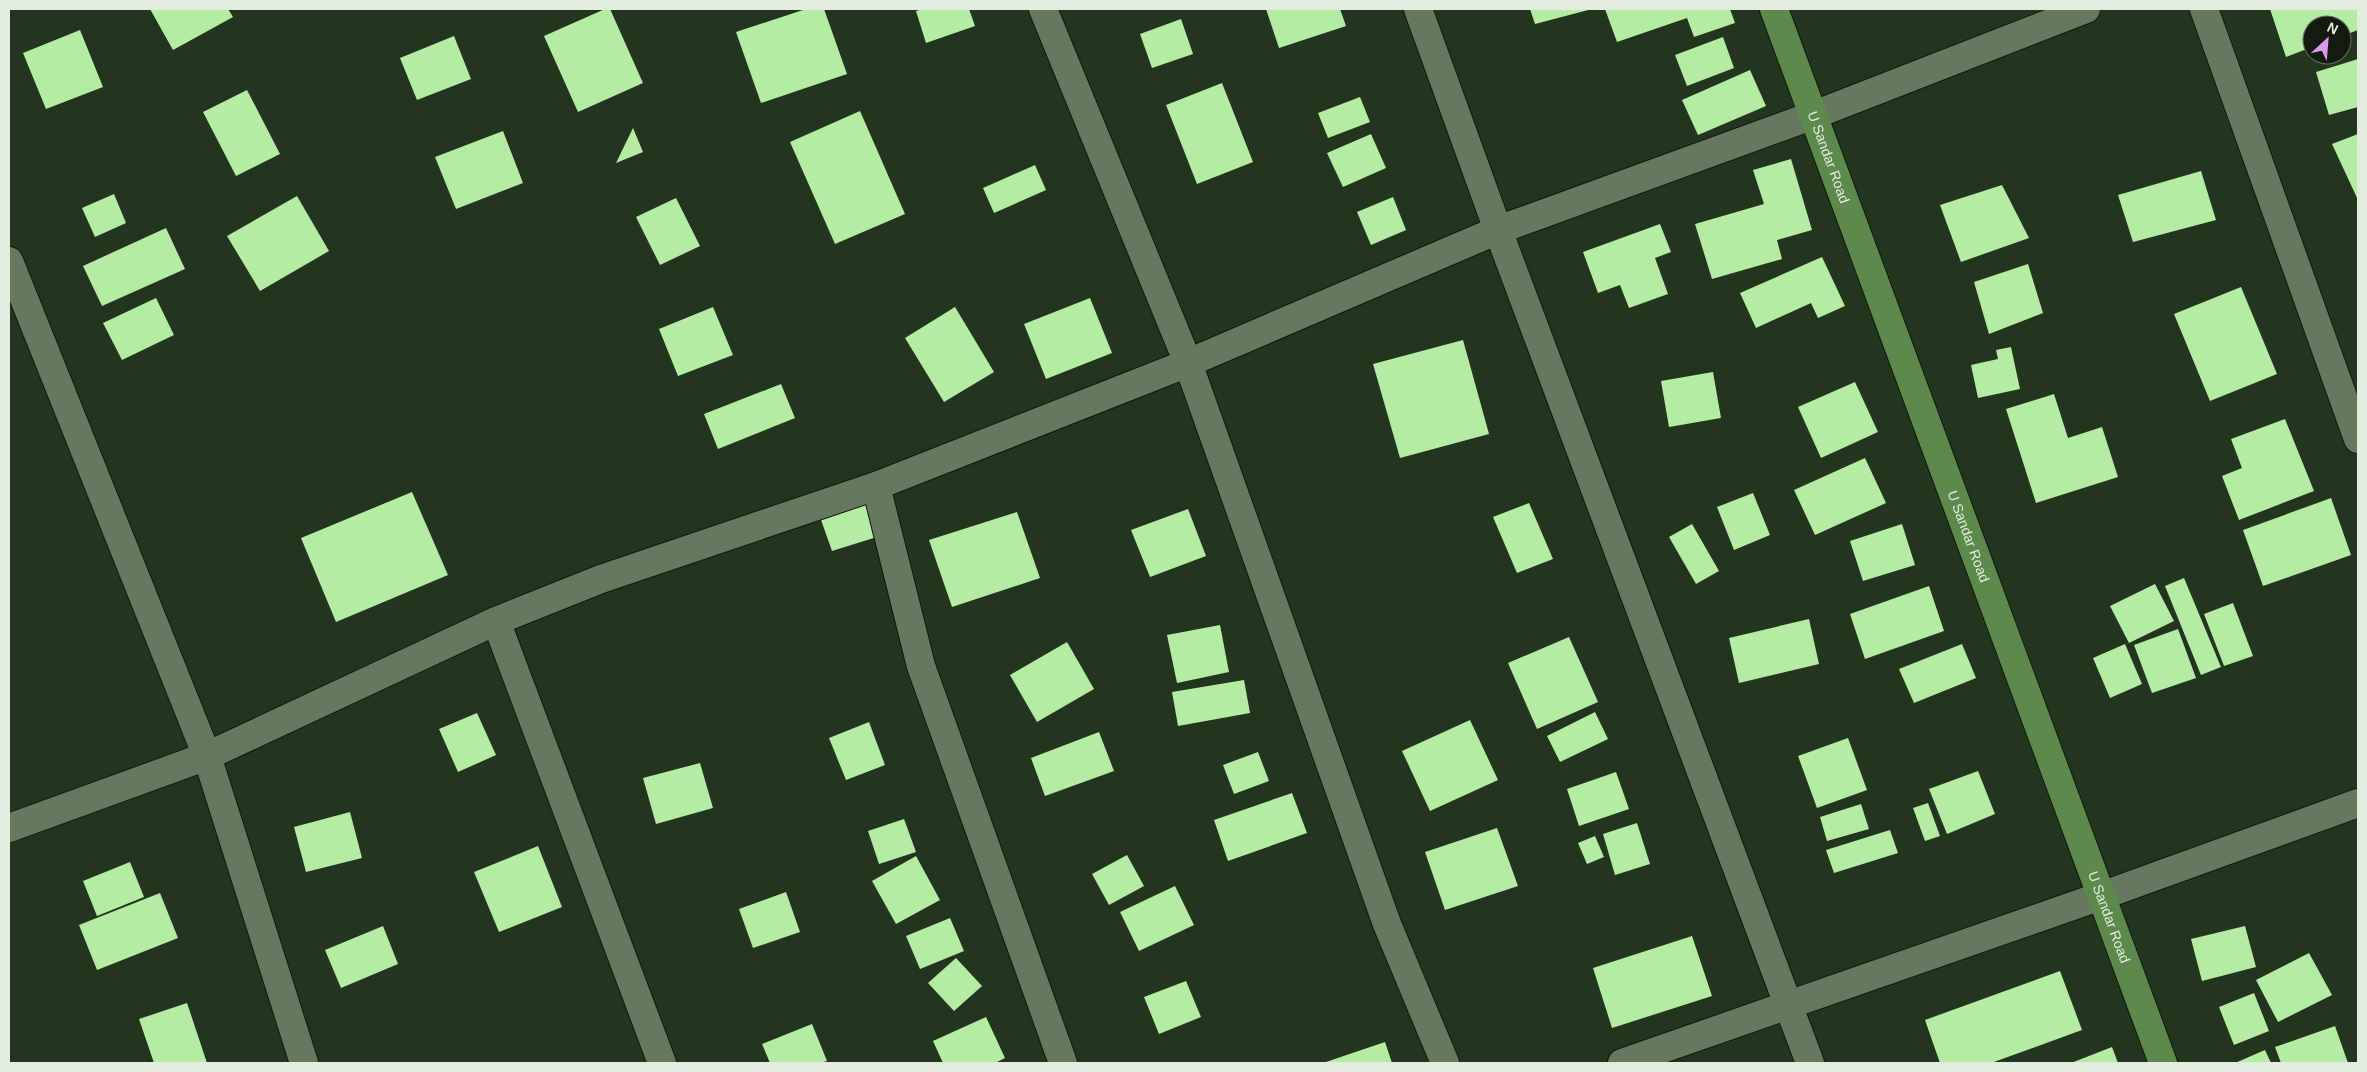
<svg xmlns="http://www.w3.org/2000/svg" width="2367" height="1072" font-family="Arial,sans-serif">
  <rect width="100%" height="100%" fill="#24351f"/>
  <!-- building -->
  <g fill="#b5eca4">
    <polygon points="150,9 228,9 233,17 173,50"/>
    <polygon points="605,9 610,9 643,83 578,112 544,36"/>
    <polygon points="806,9 824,9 847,74 761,103 736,32"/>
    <polygon points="923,9 969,9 975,26 926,43 916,11"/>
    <polygon points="1266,9 1340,9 1346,26 1279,48"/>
    <polygon points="1530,9 1592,9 1535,24"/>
    <polygon points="1605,9 1730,9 1735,23 1694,37 1687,18 1617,42"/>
    <polygon points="2270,9 2358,9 2358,30 2342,36 2342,25 2312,25 2312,47 2286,57"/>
    <polygon points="1181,19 1193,54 1152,68 1140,34"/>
    <polygon points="80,30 103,87 46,109 23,53"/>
    <polygon points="454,36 471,79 417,100 400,58"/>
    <polygon points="1723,37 1734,68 1687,86 1675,55"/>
    <polygon points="2358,59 2358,107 2329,115 2316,72"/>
    <polygon points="1750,70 1766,106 1698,135 1682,100"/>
    <polygon points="1222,83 1253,162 1197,184 1166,105"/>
    <polygon points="247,90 280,154 236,176 203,112"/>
    <polygon points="1360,97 1370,122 1328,138 1318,113"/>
    <polygon points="860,111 905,214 835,244 790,142"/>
    <polygon points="633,128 643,152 616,163"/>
    <polygon points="503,131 523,183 456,209 435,157"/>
    <polygon points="1371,134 1386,168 1343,187 1327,153"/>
    <polygon points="2358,134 2358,200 2332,144"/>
    <polygon points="1791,159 1812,230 1777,240 1782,259 1712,279 1695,224 1764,204 1753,170"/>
    <polygon points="1035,165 1046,190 994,213 983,188"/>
    <polygon points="2201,171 2216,220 2133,242 2118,195"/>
    <polygon points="2002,185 2029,238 1961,262 1940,205"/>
    <polygon points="114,194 126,223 95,237 82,208"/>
    <polygon points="297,196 329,251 260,291 227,236"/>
    <polygon points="1393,197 1406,230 1371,245 1357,212"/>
    <polygon points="676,198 700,246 660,265 636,217"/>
    <polygon points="1660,224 1671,252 1655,258 1668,294 1629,308 1620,285 1598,293 1583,252"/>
    <polygon points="166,228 185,269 102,306 83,266"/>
    <polygon points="1822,257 1845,306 1818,318 1811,303 1756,328 1740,293"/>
    <polygon points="2028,264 2043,313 1989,334 1974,282"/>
    <polygon points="2241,287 2277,374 2210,401 2174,314"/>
    <polygon points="156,298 174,335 122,360 103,323"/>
    <polygon points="1090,298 1112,353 1046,379 1024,324"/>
    <polygon points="713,307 733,355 678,376 659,329"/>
    <polygon points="955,307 994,372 944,402 905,338"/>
    <polygon points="1463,340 1489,434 1400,458 1373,364"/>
    <polygon points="2011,347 2020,389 1978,398 1971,365 1998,359 1996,350"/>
    <polygon points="1713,372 1721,418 1669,427 1661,381"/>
    <polygon points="1855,382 1878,432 1821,458 1798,407"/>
    <polygon points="781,384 795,418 718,449 704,414"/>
    <polygon points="2054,394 2068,438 2102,427 2118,477 2036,503 2006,409"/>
    <polygon points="2285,419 2314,491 2239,520 2222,476 2242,468 2231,439"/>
    <polygon points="1865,458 1886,503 1815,535 1794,490"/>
    <polygon points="412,492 448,575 336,622 301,538"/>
    <polygon points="1753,493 1770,535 1734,550 1717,507"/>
    <polygon points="2331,498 2351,555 2263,586 2243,530"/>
    <polygon points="869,502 880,536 832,551 820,517"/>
    <polygon points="1529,503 1553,559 1517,573 1493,517"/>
    <polygon points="1188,509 1206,556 1150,577 1131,530"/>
    <polygon points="1017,512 1040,578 952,607 929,540"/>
    <polygon points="1692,524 1719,571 1696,584 1669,537"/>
    <polygon points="1902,524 1915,565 1863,581 1850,541"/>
    <polygon points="2184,578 2221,667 2201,675 2165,586"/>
    <polygon points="2155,584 2174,621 2129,643 2110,606"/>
    <polygon points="1929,586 1944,631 1865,659 1850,614"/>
    <polygon points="2233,603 2253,656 2224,666 2204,614"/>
    <polygon points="1809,619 1819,664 1739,683 1729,638"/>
    <polygon points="1220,625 1229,672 1177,683 1167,635"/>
    <polygon points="2178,629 2196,678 2152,693 2134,645"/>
    <polygon points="1569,637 1598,702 1537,729 1508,663"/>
    <polygon points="1067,642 1094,689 1037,722 1010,675"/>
    <polygon points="1962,644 1976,678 1914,703 1899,669"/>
    <polygon points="2125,644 2142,684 2110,698 2093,658"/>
    <polygon points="1244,680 1250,713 1178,726 1172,692"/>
    <polygon points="1595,712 1608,739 1560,762 1547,736"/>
    <polygon points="477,713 496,755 458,772 439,729"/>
    <polygon points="1470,720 1498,780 1430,811 1402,751"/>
    <polygon points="869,722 885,765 846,780 829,738"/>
    <polygon points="1099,732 1114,771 1045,796 1031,758"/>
    <polygon points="1848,738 1867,790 1817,808 1798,756"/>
    <polygon points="1258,752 1269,781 1234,794 1223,765"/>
    <polygon points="700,763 713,808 656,824 643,778"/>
    <polygon points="1978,771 1995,814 1947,834 1929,789"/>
    <polygon points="1616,772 1629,809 1579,826 1567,789"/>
    <polygon points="1292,793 1307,833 1228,861 1214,820"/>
    <polygon points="1928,803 1940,836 1925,841 1913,808"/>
    <polygon points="1861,804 1869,829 1827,841 1820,817"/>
    <polygon points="350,812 362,858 306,872 294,827"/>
    <polygon points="904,819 916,852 879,864 868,831"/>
    <polygon points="1637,823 1650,864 1615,875 1603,834"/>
    <polygon points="1497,828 1518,886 1445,910 1425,852"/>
    <polygon points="1890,830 1898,853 1834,873 1826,850"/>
    <polygon points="1595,836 1604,857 1587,864 1578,843"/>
    <polygon points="538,846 562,907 499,932 474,872"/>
    <polygon points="1127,855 1144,886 1109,905 1092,874"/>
    <polygon points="916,856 940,900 896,924 872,881"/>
    <polygon points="130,862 144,897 97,916 83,881"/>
    <polygon points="1175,886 1194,925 1139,951 1120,912"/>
    <polygon points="786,892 800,932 753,948 739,909"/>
    <polygon points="160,893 178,938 97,970 79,925"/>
    <polygon points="950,918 964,951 920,969 906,936"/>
    <polygon points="383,926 398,964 341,988 325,950"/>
    <polygon points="2245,926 2256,967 2202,981 2191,939"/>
    <polygon points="1692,936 1712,996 1612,1028 1593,968"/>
    <polygon points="2309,953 2332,995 2278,1022 2256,980"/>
    <polygon points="956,958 982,986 954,1011 928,983"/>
    <polygon points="2060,971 2082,1030 1991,1063 1940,1063 1925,1020"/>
    <polygon points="1186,981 1201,1017 1159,1034 1144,997"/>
    <polygon points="2254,993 2269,1031 2234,1045 2219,1007"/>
    <polygon points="187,1003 207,1063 154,1063 139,1019"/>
    <polygon points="986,1017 1005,1058 995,1063 943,1063 933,1041"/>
    <polygon points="812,1024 827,1061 820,1063 770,1063 762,1044"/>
    <polygon points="2335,1026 2348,1063 2281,1063 2275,1047"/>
    <polygon points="1385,1042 1392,1063 1323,1063"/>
    <polygon points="2112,1047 2118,1063 2071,1063"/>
    <polygon points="2265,1050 2271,1063 2235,1063"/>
  </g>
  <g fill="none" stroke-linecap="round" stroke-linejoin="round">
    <!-- minor casing -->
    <g stroke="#0d1c08" stroke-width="30">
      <g id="minor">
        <polyline points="1043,9 1188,363 1387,924 1445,1063"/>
        <polyline points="1418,9 1498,230 1810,1063"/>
        <polyline points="2204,9 2358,439"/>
        <polyline points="9,261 207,756 304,1063"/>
        <polyline points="876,486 921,666 1063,1063"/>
        <polyline points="496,621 662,1063"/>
        <polyline points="9,828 207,756 496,621 601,579 876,486 1188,363 1498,230 1814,115 2086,9"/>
        <polyline points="1622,1063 2101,896 2358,803"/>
      </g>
    </g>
    <!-- primary casing -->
    <g stroke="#0d1c08" stroke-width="30">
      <g id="primary">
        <path id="s1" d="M1774,9L2163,1063"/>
      </g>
    </g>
    <!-- minor -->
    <use href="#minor" stroke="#667960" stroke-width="28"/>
    <!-- primary -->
    <use href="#primary" stroke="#5d894d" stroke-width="28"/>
  </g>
  <g text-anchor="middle" stroke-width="5" stroke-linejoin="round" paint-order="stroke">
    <!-- street labels -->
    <g font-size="14" fill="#e2eddf" stroke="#131a10">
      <text dy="5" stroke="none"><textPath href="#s1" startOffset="158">U Sandar Road</textPath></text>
      <text dy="5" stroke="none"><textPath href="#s1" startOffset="562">U Sandar Road</textPath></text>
      <text dy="5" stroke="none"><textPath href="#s1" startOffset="968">U Sandar Road</textPath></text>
    </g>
  </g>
  <!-- border -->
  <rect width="2367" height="1072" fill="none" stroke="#e2eddf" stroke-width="20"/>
  <!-- north arrow -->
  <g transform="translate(2327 40) rotate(26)"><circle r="24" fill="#131a10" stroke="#666e63"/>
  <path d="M0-4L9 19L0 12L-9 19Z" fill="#de98f3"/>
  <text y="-8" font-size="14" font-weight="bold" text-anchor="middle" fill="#e2eddf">N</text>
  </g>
</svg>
